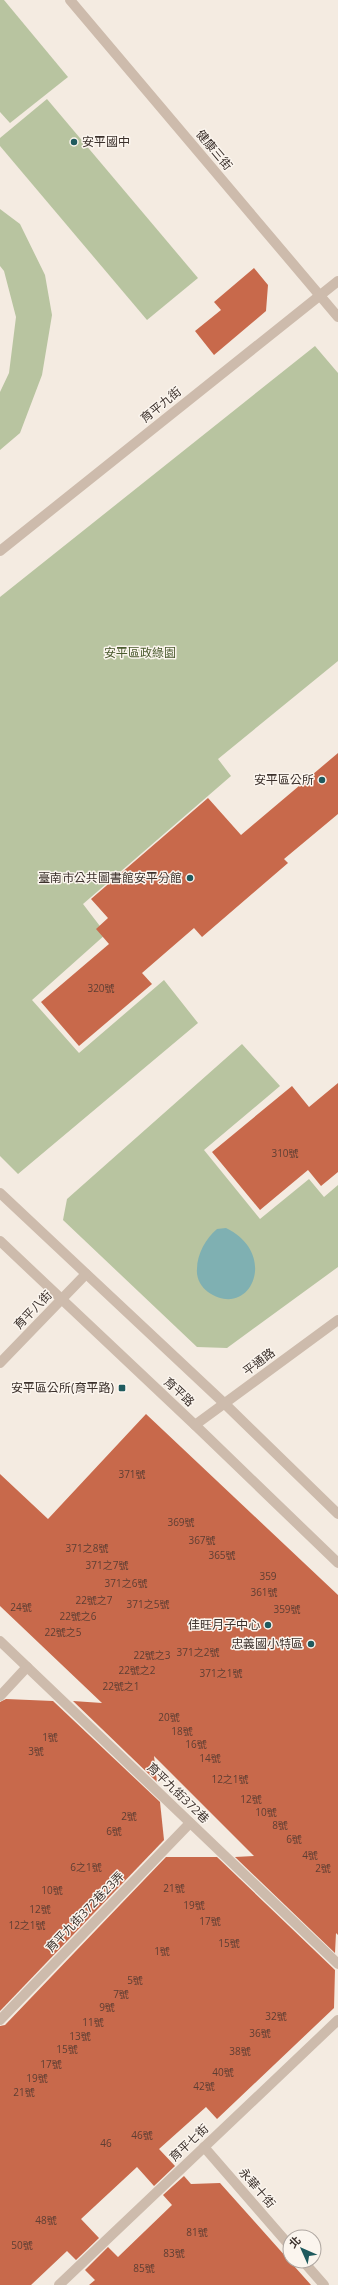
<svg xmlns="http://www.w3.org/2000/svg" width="338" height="2285" font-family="'Open Sans','Noto Sans TC',sans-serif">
  <rect width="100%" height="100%" fill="#f4ebe1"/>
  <!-- green -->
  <g fill="#b8c4a0">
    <polygon points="0,0 4,0 68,77 10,123 0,112"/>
    <polygon points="47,99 198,278 147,320 0,146 0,138"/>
    <polygon points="0,209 20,224 45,275 52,315 42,375 20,433 0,450 0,392 9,373 16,317 4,271 0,266"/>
    <polygon points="315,346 338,373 338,661 218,759 231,776 83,904 106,934 32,1000 79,1053 164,980 198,1023 18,1174 0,1156 0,597"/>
    <polygon points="242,1044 280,1086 204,1150 260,1219 309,1179 324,1197 338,1185 338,1267 227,1348 197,1347 63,1220 67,1199"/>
  </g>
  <!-- water -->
  <path fill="#7fb0b2" d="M226,1228C280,1254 250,1321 208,1292C201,1287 196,1278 197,1269C197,1254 206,1238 217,1229Z"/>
  <!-- building -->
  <g fill="#c8694b">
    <polygon points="254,268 268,285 266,311 214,355 195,331 221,310 214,302"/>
    <polygon points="338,753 338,814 284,859 288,863 202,937 194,928 142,973 152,984 79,1046 41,1002 109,944 96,929 108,918 91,899 208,798 241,835"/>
    <polygon points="338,1083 338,1172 321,1186 308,1170 260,1210 212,1152 292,1086 309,1107"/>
    <polygon points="146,1414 338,1595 338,1935 336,1933 335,1953 235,1857 254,1856 154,1756 157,1782 73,1701 102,1703 0,1606 0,1474 48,1519"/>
    <polygon points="6,1699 53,1701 160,1802 164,1840 0,2011 0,1702"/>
    <polygon points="166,1857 217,1857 335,1970 334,2008 217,2119 206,2107 159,2149 175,2166 154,2186 137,2167 81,2219 99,2238 76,2260 67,2251 31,2285 0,2285 0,2026 5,2025"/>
    <polygon points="184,2176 191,2184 220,2183 311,2285 89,2285 95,2280 85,2270 108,2247 118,2257 172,2205 163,2195"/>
  </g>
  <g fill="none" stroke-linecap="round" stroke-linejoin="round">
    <!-- minor -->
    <g stroke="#cdbbac" stroke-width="10">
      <polyline points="70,0 338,317"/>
      <polyline points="0,551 338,281"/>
      <polyline points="0,1193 225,1404 338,1514"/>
      <polyline points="0,1241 195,1425 338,1563"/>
      <polyline points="0,1363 86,1274"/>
      <polyline points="195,1425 338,1320"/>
      <polyline points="0,1641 338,1964"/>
      <polyline points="0,1696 27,1667"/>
      <polyline points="0,2020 190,1823"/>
      <polyline points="204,2147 290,2246"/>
      <polyline points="303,2261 324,2285"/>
      <polyline points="59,2285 338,2020"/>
    </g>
  </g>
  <!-- markers -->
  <g fill="#1f5a5e" stroke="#fbf5ee" stroke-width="1.5">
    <circle cx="74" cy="142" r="4"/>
    <circle cx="322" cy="780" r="4"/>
    <circle cx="190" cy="878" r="4"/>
    <rect x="118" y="1384" width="8" height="8" rx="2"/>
    <circle cx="268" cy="1625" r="4"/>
    <circle cx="311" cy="1644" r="4"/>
  </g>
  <g text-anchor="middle" stroke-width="3" stroke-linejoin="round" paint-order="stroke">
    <!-- number labels -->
    <g font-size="10" fill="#5e3e33">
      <text x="101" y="992">320號</text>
      <text x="285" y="1157">310號</text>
      <text x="132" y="1478">371號</text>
      <text x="181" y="1526">369號</text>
      <text x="202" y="1544">367號</text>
      <text x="87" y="1552">371之8號</text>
      <text x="222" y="1559">365號</text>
      <text x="107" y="1569">371之7號</text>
      <text x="268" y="1580">359</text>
      <text x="126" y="1587">371之6號</text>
      <text x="264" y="1596">361號</text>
      <text x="94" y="1604">22號之7</text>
      <text x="148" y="1608">371之5號</text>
      <text x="21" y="1611">24號</text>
      <text x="287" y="1613">359號</text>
      <text x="78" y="1620">22號之6</text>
      <text x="63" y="1636">22號之5</text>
      <text x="198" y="1656">371之2號</text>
      <text x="152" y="1659">22號之3</text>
      <text x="137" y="1674">22號之2</text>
      <text x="221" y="1677">371之1號</text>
      <text x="121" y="1690">22號之1</text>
      <text x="169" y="1721">20號</text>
      <text x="182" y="1735">18號</text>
      <text x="50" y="1741">1號</text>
      <text x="196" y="1748">16號</text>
      <text x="36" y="1755">3號</text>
      <text x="210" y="1762">14號</text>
      <text x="230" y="1783">12之1號</text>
      <text x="251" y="1803">12號</text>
      <text x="266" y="1816">10號</text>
      <text x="129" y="1820">2號</text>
      <text x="280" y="1829">8號</text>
      <text x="114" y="1835">6號</text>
      <text x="294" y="1843">6號</text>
      <text x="310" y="1859">4號</text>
      <text x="86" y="1871">6之1號</text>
      <text x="323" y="1872">2號</text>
      <text x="174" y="1892">21號</text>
      <text x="52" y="1894">10號</text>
      <text x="194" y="1909">19號</text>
      <text x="40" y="1913">12號</text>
      <text x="210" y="1925">17號</text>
      <text x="27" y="1929">12之1號</text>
      <text x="229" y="1947">15號</text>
      <text x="162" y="1955">1號</text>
      <text x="135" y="1984">5號</text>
      <text x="121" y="1998">7號</text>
      <text x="107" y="2011">9號</text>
      <text x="276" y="2020">32號</text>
      <text x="93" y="2026">11號</text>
      <text x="260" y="2037">36號</text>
      <text x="80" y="2040">13號</text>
      <text x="67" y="2053">15號</text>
      <text x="240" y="2055">38號</text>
      <text x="51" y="2068">17號</text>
      <text x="223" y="2076">40號</text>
      <text x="37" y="2082">19號</text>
      <text x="204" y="2090">42號</text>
      <text x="24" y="2096">21號</text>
      <text x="142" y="2139">46號</text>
      <text x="106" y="2147">46</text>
      <text x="46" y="2224">48號</text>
      <text x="197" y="2236">81號</text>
      <text x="22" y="2249">50號</text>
      <text x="174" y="2257">83號</text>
      <text x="144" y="2272">85號</text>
    </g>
    <!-- poi labels -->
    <g font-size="12" fill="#3b302b" stroke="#fbf5ee" text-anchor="end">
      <text x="82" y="146" text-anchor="start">安平國中</text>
      <text x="314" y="784">安平區公所</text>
      <text x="182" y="882">臺南市公共圖書館安平分館</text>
      <text x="114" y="1392">安平區公所(育平路)</text>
      <text x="260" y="1629">佳旺月子中心</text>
      <text x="303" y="1648">忠義國小特區</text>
    </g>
    <!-- street labels -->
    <g font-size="12" fill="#3b302b" stroke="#fbf5ee">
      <text transform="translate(214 150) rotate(50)" y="4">健康三街</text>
      <text transform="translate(161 405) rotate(-39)" y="4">育平九街</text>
      <text transform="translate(33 1310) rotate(-46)" y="4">育平八街</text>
      <text transform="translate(259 1362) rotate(-37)" y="4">平通路</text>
      <text transform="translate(179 1392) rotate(43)" y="4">育平路</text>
      <text transform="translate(178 1793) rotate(44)" y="4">育平九街372巷</text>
      <text transform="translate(85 1912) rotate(-46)" y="4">育平九街372巷23弄</text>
      <text transform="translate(189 2143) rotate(-43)" y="4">育平七街</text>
      <text transform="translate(257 2188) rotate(49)" y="4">永華十街</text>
    </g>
    <!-- park labels -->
    <g font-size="12" fill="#4a5a2e" stroke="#fbf5ee">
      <text x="140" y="657">安平區政綠園</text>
    </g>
  </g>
  <!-- north arrow -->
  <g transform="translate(302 2249) rotate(315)"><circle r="19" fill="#fbf5ee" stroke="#aea6a0"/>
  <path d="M0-3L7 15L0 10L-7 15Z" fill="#1f5a5e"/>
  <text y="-6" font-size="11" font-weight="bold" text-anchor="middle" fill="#3b302b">北</text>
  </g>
</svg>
